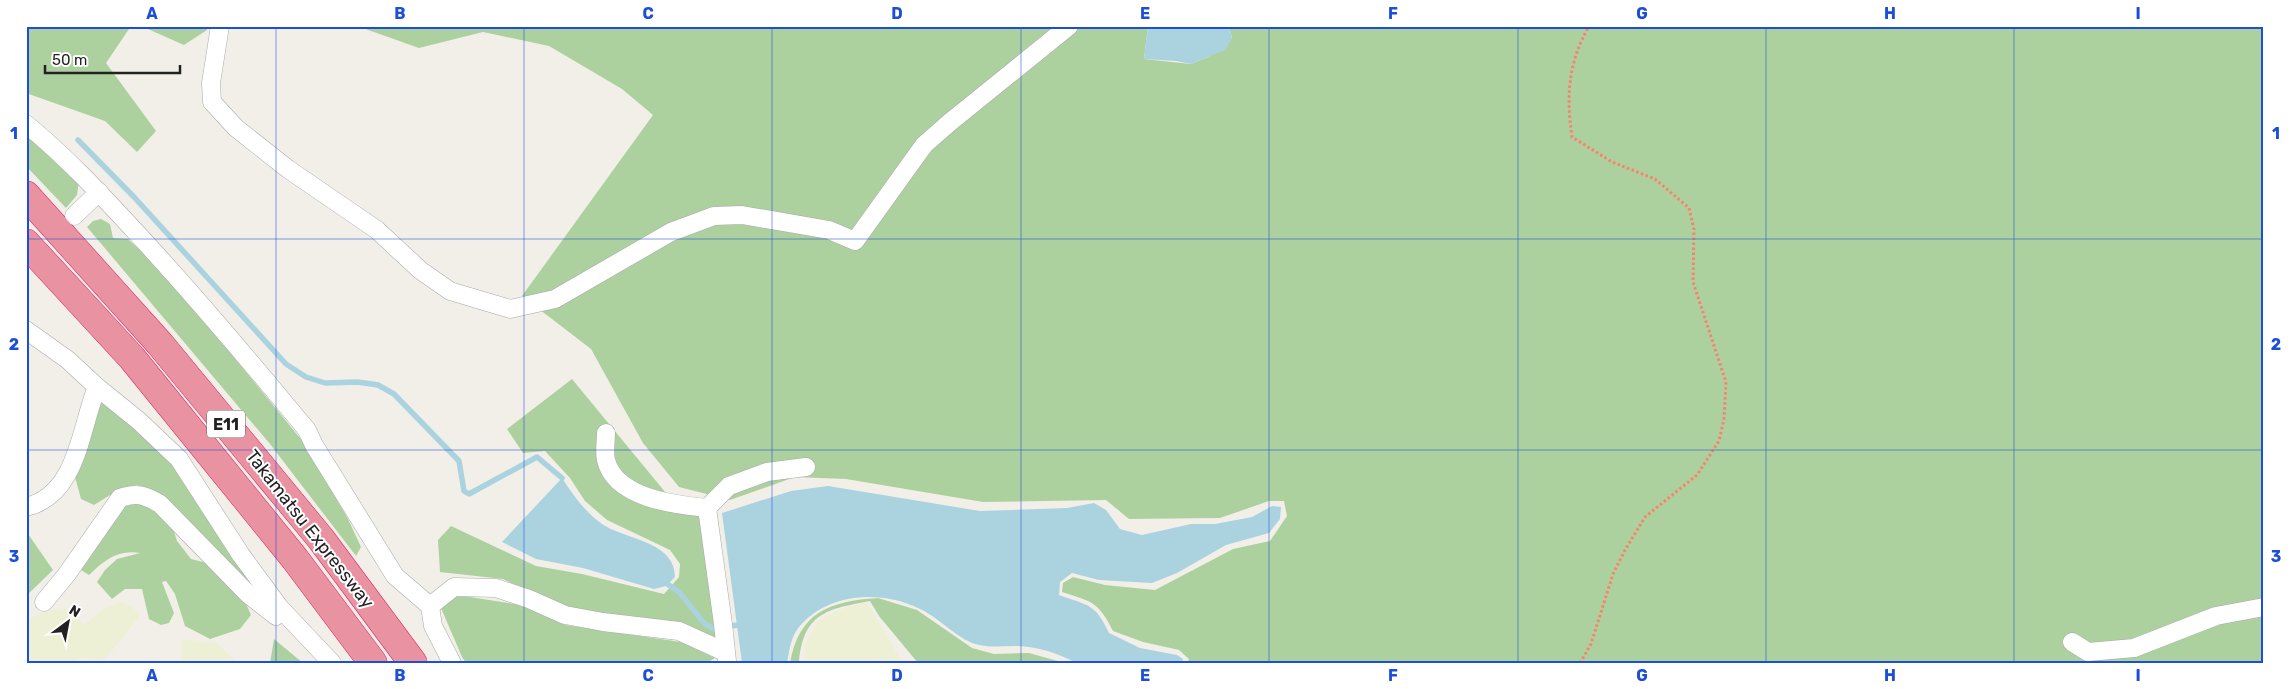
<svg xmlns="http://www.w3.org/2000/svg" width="2290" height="689" font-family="Rubik,sans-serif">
  <rect width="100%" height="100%" fill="#f2efe9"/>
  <!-- farmland -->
  <g fill="#eef0d5">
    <polygon points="121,601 139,612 138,618 103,662 85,658 67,663 26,663 26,622 28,620 44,611 64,608 76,614 83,626 104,609"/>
    <polygon points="867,602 903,663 877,660 868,663 805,663 804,645 818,621 838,610"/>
    <polygon points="181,639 217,643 237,663 181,663"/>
  </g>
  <!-- forest -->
  <g fill="#add19e">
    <polygon points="26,26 131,26 106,63 156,131 137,152 105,121 26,93"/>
    <polygon points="141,26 208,26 207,30 184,45"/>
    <path d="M357,26H1148L1144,59L1191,64L1208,57L1232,38L1229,26H2264V663H1187L1189,659L1179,650L1143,642L1113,631C1098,601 1092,602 1062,592L1063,583L1073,577L1105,585L1155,590L1233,549L1270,541L1287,516L1284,501H1269L1220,518L1129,519L1106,500L983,502L846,479L795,477L730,500L679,487L643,443L591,349L522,296L653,115L622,89L549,46L483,32L419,48Z"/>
    <polygon points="26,133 79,181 77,195 66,208 26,166"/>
    <polygon points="101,219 110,224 113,238 128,239 146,256 197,312 304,443 348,519 361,547 356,556 270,444 87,227 93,221"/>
    <polygon points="572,379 675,504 700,515 716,640 572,610 546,600 503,579 440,572 438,540 451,526 536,566 582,574 664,594 679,577 680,564 670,550 607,520 585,501 570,478 545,451 523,453 507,429"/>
    <polygon points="96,402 111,406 179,470 200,509 264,598 152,490 137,485 115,492 94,505 81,499 75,477"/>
    <path d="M129,503H149L171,522L177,541L191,559L207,563L244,599L251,615L240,629L210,639L185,626L175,594L166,581L162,582L174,613L169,623L161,625L149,619L142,589H125L112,599L97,582L105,570L117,559L140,553C119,549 104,560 89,575L81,570L82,562L117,510Z"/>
    <polygon points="26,531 53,570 26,596"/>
    <polygon points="457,595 527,606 565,625 681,642 715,658 707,663 466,663 462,657 441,608"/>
    <path d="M878,598L917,610L972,648L994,654L1029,653L1065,663H918L879,616L870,601C827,609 803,613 799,663H790C799,612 830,601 878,598Z"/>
    <polygon points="274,639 303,663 270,663"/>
  </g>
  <!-- water -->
  <g fill="#aad3df">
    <polygon points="1148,26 1229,26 1232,38 1225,50 1191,64 1176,61 1144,59"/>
    <path d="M562,478C573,495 585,512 602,524C626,540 675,541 675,577L666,586L654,589L583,568L536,559L502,542Z"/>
    <path d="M828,486L980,511L1067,508L1094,503L1106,510L1120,529L1142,535L1191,524H1215L1252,517L1272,506L1281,507L1280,519L1269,533L1226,545L1177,573L1152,583L1099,580L1072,573L1060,582L1059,595C1089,606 1095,603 1109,633L1140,648L1177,655L1183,659L1182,663H1076C1062,655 1044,649 1029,647C1010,644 991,650 972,643C953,635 937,616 918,608C879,590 828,593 799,627C791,636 789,652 787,663H742L722,513L791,491Z"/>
  </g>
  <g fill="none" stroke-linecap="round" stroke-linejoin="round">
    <!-- stream -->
    <g stroke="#aad3df" stroke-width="5.5">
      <polyline points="78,140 134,197 286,364 306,377 325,383 358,382 378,385 394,394 459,461 464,491 469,494 537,457 562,478"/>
      <polyline points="663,581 679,592 704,623 714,629 743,624"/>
    </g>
    <!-- minor casing -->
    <g stroke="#a9a9a9" stroke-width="19">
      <g id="minor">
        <polyline points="220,26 211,83 212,102 236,128 288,169 377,230 420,270 450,291 510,309 555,299 671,232 714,216 742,215 829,230 855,241 924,145 949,123 1069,26"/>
        <path d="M26,124C69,159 107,201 145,242C201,303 254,366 307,430L314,445L395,576L430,606L433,626L452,663"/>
        <polyline points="74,216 99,192"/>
        <polyline points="26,330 68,360 97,387 139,421 179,459 241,555 280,608 332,663"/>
        <path d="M606,433C606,441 604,452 606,460C615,498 675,505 707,508"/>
        <path d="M26,507C78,495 80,428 97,387"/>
        <polyline points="707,508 723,624 727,661"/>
        <polyline points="707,508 729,486 767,472 806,467"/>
        <path d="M44,602L67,574L120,498C136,492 145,495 160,504L249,595L276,616L283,611"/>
        <polyline points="430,606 454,587 496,588 529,599 565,615 603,622 679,631 725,652"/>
        <polyline points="2072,642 2088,652 2134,648 2216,616 2264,607"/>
      </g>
    </g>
    <!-- motorway casing -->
    <g stroke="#dc2a67" stroke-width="29">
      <g id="motorway">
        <polyline points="26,195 160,344 321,539 413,663"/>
        <polyline points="26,243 132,358 295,559 373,663"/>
      </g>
    </g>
    <!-- path -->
    <path stroke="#fa8072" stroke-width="3" stroke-dasharray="2.5 2.5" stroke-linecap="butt" d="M1580,663L1591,644L1613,574L1625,550L1645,517L1697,475L1719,441L1724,419L1726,382L1693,282L1694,229L1689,208L1655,179L1612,162L1572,137C1566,96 1568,63 1589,26"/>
    <!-- minor -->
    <use href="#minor" stroke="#fff" stroke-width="18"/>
    <!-- motorway -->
    <use href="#motorway" stroke="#e892a2" stroke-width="28"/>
  </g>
  <!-- grid -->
  <path fill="none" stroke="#1d4ed8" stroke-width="1" stroke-opacity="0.55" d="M276,26V663M524,26V663M772,26V663M1021,26V663M1269,26V663M1518,26V663M1766,26V663M2014,26V663M26,239H2264M26,450H2264"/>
  <g text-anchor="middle" stroke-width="4" stroke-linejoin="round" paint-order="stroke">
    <!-- shield labels -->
    <rect fill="#fff" stroke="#646464" stroke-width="1" x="207" y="410.5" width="38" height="27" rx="4"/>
    <g font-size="16" font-weight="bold" fill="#222">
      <text x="226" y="430">E11</text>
    </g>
    <!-- street labels -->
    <g font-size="18" fill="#222" stroke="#fff">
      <text transform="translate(310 529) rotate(52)" y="6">Takamatsu Expressway</text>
    </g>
  </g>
  <!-- border -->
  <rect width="2290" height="689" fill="none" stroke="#ffffff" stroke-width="55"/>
  <!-- north arrow -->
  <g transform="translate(68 622) rotate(32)" stroke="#ffffff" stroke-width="4" paint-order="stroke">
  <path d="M0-4L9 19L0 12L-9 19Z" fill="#222222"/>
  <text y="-8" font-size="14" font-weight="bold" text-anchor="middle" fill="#222222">N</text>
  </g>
  <!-- scale -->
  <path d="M45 65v8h135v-8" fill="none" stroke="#222222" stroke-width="2.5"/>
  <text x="52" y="65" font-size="15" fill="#222222" stroke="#ffffff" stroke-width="4" paint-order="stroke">50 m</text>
  <rect x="28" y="28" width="2234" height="634" fill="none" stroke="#1d4ed8" stroke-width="2"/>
  <g font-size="16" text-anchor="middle" font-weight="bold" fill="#1d4ed8">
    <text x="152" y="19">A</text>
    <text x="400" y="19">B</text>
    <text x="648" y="19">C</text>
    <text x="897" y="19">D</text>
    <text x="1145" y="19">E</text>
    <text x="1393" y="19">F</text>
    <text x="1642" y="19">G</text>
    <text x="1890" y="19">H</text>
    <text x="2138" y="19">I</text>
    <text x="14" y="139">1</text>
    <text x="2276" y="139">1</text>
    <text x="14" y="350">2</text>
    <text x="2276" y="350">2</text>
    <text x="14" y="562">3</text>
    <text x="2276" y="562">3</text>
    <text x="152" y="681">A</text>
    <text x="400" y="681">B</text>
    <text x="648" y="681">C</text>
    <text x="897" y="681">D</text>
    <text x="1145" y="681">E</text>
    <text x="1393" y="681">F</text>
    <text x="1642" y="681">G</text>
    <text x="1890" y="681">H</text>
    <text x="2138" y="681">I</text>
  </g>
</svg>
